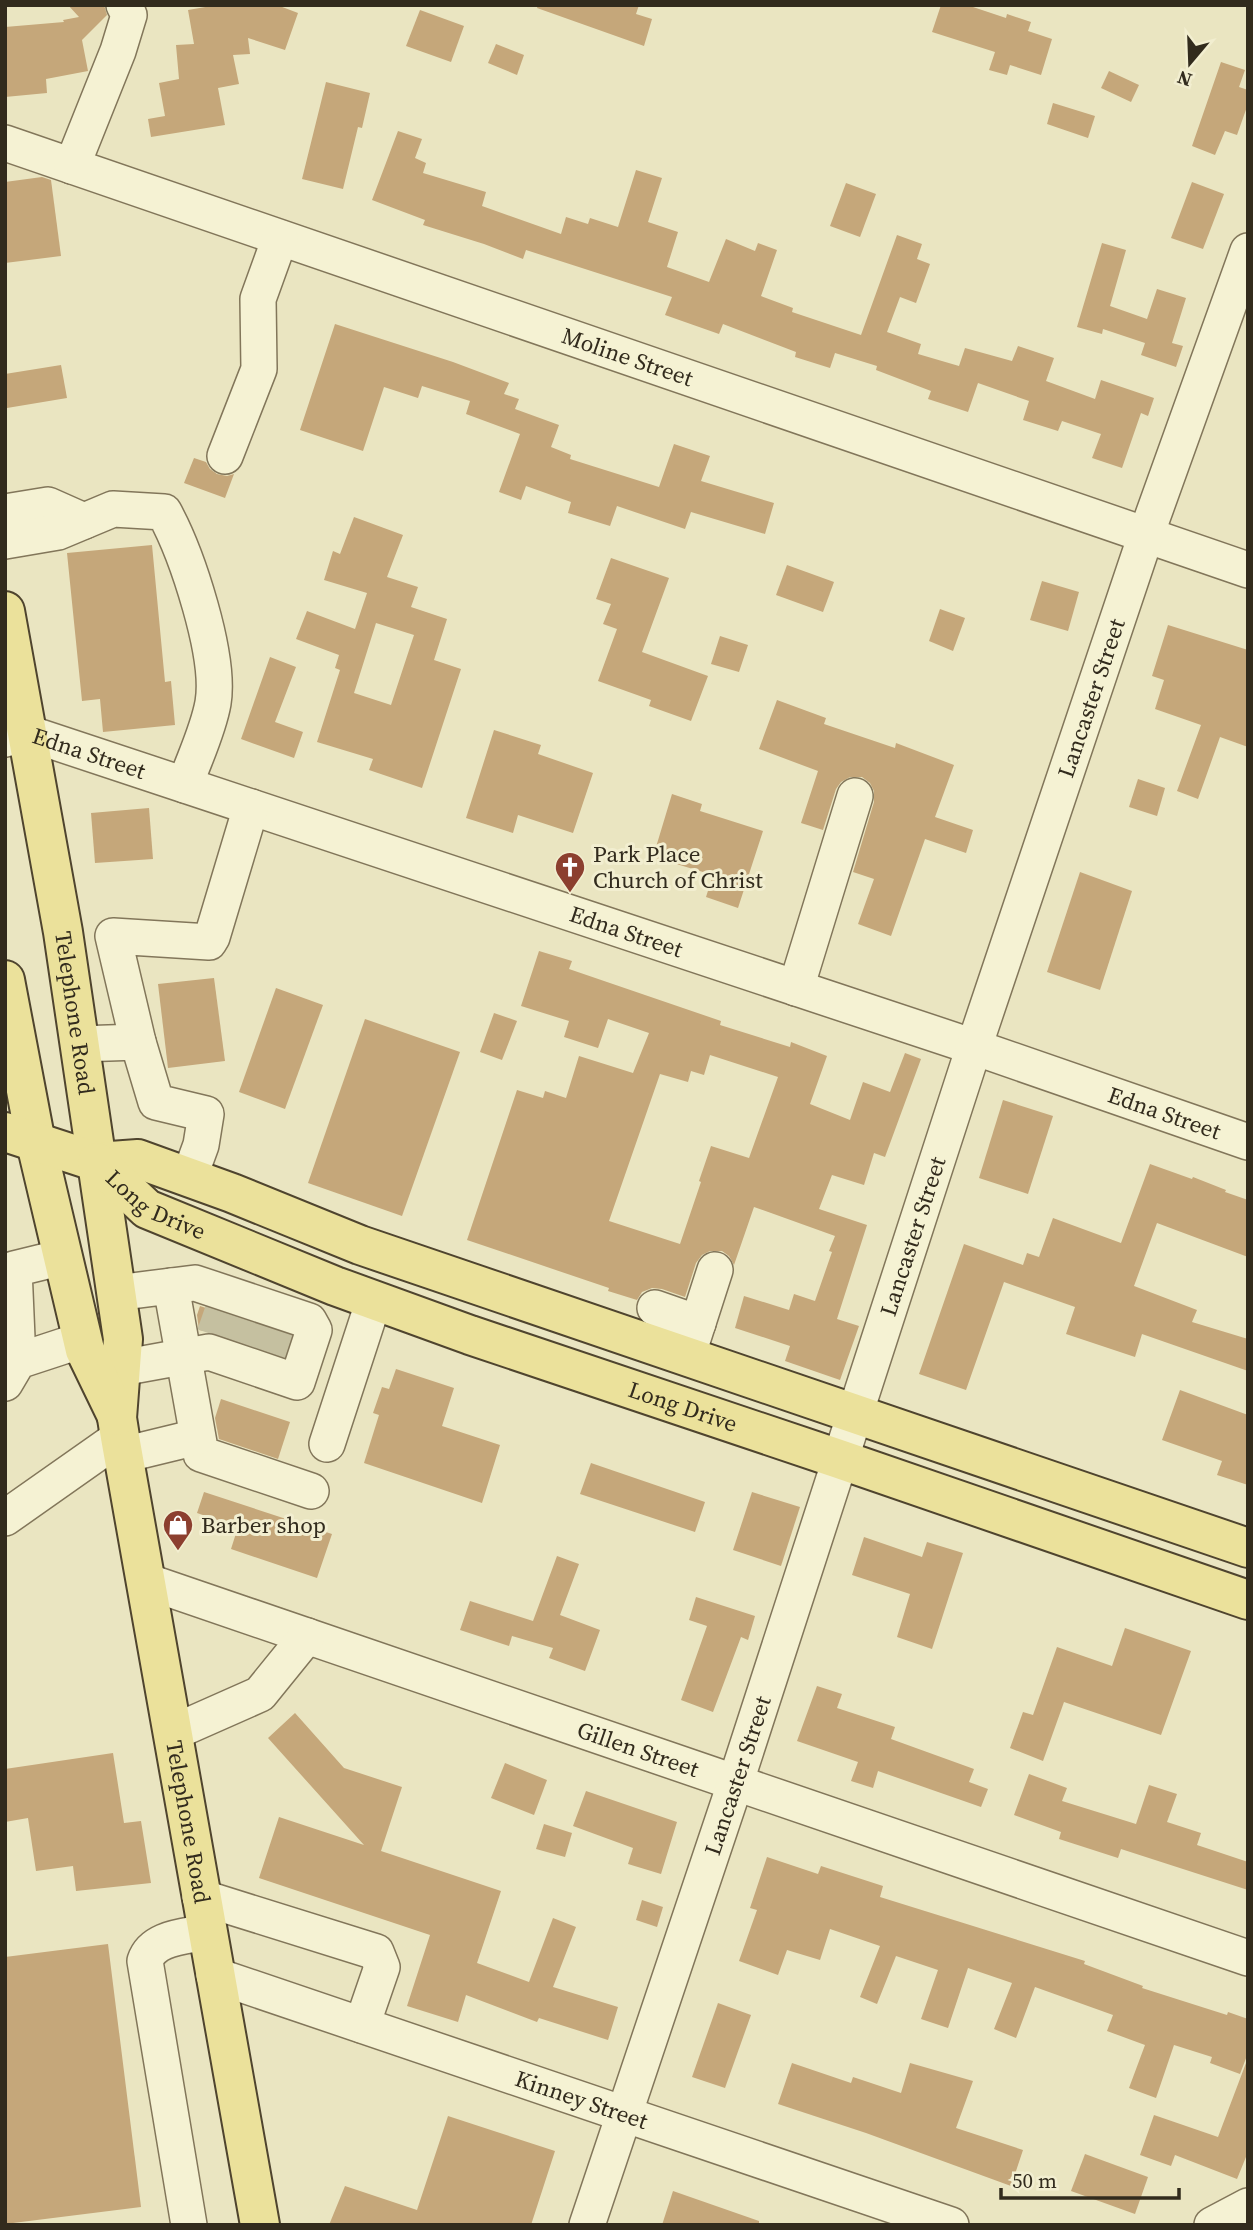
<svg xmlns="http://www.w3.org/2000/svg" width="1253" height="2230" font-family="'Source Serif 4',serif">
  <rect width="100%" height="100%" fill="#eae5c1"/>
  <!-- building -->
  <g fill="#c5a77a" fill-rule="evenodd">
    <polygon points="68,5 104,5 107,15 82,40 88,71 46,79 47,93 5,97 5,27 64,22 63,20 79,17"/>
    <polygon points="217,5 277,5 298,13 285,50 248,38 250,54 233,55 239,84 218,88 225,125 151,137 148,119 165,116 159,83 179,79 176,45 194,44 188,10"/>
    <polygon points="538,5 639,5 636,14 652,19 644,46 537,8"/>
    <polygon points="941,5 967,5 1006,18 1007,14 1031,22 1028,31 1052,39 1041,75 1010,65 1007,75 989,70 995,52 932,32"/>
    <polygon points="420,10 464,26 451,62 406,46"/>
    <polygon points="496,44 524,55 517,75 488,63"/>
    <polygon points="1221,62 1245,70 1239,87 1248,90 1248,104 1237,135 1225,131 1215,155 1192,146"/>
    <polygon points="1109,71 1139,85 1131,102 1101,88"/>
    <polygon points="326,82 370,93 362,128 358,127 343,189 302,179"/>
    <polygon points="1053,103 1095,116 1088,138 1047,124"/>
    <polygon points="398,131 422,139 415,158 426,163 423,173 486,192 482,206 561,234 566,217 588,224 590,218 618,227 636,170 662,178 648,222 678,232 667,267 709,282 726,239 755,251 758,243 777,250 761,296 793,308 792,312 861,335 897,235 922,244 917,259 930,264 916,303 900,297 887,332 921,344 918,354 959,366 965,348 1012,361 1018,346 1054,358 1046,381 1095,399 1101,380 1154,398 1148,416 1141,413 1122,468 1092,458 1101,434 1062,421 1058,431 1023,420 1029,401 978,383 968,412 928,399 931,391 876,370 877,366 835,353 830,368 795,357 796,352 723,324 719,334 665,315 672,297 526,250 523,259 484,244 423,225 425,220 372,200"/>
    <polygon points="42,177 51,180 61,256 5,263 5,182"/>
    <polygon points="1192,182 1224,194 1203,249 1171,238"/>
    <polygon points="846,183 876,194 860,237 830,226"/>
    <polygon points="1102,243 1126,250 1110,306 1147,319 1157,289 1186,298 1172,343 1183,346 1176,367 1141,355 1145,343 1103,329 1102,334 1077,327"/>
    <polygon points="335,324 453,362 509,383 504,394 519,399 515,409 559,425 551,447 571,455 570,459 659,487 674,444 710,456 701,481 774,503 765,534 691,512 685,529 617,506 610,526 568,513 571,502 526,486 521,500 499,492 520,434 466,414 470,401 422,386 418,398 384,387 363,451 300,430"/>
    <polygon points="61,365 67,398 7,408 5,374"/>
    <polygon points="194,458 206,462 210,469 217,474 227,476 234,474 225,498 184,483"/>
    <path d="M354,517L403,535L387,577L418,587L411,607L447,619L434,660L461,669L422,788L369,770L373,759L317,742L340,670L335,668L339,655L296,639L307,611L355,629L367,593L324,580L333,551L340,554ZM376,623L414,635L391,705L354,693Z"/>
    <polygon points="152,545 165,682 171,681 175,725 103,732 100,699 82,701 67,553"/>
    <polygon points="611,558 669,578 642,652 708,676 691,721 649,706 651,700 598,681 617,629 603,624 611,604 596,599"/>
    <polygon points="787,565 834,582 823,612 776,595"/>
    <polygon points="1042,581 1079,592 1068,631 1030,620"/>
    <polygon points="940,609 965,618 953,651 929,641"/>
    <polygon points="1168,625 1248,650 1248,747 1220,737 1198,799 1177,791 1201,725 1155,709 1164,680 1152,676"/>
    <polygon points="720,636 748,645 739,672 711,664"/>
    <polygon points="270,657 296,667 275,722 303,732 294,758 241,739"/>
    <polygon points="777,700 826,718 824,724 895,748 896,743 954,765 935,817 973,830 966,853 925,839 891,936 858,924 874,879 853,872 874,802 874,791 870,783 862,777 850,777 841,782 836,789 823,830 801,823 818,771 759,749"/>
    <polygon points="494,730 541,745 538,754 593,773 573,833 518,815 513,833 466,818"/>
    <polygon points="1138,779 1165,788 1157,816 1129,807"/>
    <polygon points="672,794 702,804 700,811 763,831 738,908 706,897 713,875 653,857"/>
    <polygon points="149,808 153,859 95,863 91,813"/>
    <polygon points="1080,872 1132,891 1100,990 1047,972"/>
    <path d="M539,951L572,961L569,969L721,1021L720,1025L790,1047L791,1042L827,1056L810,1104L850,1120L863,1082L890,1092L905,1053L921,1059L885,1157L874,1153L864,1185L832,1175L819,1209L867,1225L837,1319L859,1326L840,1380L785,1361L790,1346L735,1328L744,1296L789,1310L794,1294L815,1301L832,1252L829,1251L835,1236L754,1207L734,1265L729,1256L722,1251H710L702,1255L696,1263L685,1297L662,1289L652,1288L642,1292L637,1300L608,1291L609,1288L467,1240L517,1090L543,1098L545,1091L566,1098L579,1056L633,1073L649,1033L608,1019L598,1048L564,1037L569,1021L521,1006ZM710,1055L778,1077L749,1158L711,1146L699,1181L701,1182L680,1244L609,1221L660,1074L688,1082L691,1071L704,1075Z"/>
    <polygon points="214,978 225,1061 168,1068 158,984"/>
    <polygon points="276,988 323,1005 285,1109 239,1092"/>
    <polygon points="494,1013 517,1021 502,1060 480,1052"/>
    <polygon points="365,1019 460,1052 402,1216 308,1183"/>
    <polygon points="1003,1100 1053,1116 1028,1194 979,1178"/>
    <polygon points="1150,1164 1192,1179 1193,1177 1226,1190 1225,1192 1248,1200 1248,1257 1157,1223 1134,1286 1197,1310 1192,1322 1248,1339 1248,1371 1142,1334 1135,1357 1066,1334 1075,1307 1004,1282 966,1390 919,1374 964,1244 1023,1265 1027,1253 1039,1257 1053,1218 1121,1243"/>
    <polygon points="200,1306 291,1336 284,1356 215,1333 199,1330 197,1315"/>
    <polygon points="396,1369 454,1388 442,1426 500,1445 482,1503 364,1463 379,1415 373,1413 382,1387 389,1389"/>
    <polygon points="1180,1390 1248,1415 1248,1485 1217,1475 1222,1461 1162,1440"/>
    <polygon points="221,1399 290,1422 278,1459 219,1439 215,1418"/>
    <polygon points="591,1463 705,1502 695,1532 580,1494"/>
    <polygon points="204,1492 332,1534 317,1578 231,1549 238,1527 197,1513"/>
    <polygon points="752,1492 800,1507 781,1566 733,1550"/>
    <polygon points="864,1537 922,1557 927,1542 963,1553 932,1649 897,1637 910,1594 852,1575"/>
    <polygon points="557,1556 579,1564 560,1615 600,1630 585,1671 549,1658 553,1648 512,1636 509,1646 460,1630 470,1601 533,1621"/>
    <polygon points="696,1597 755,1616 748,1640 741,1637 713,1712 681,1700 707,1626 689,1620"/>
    <polygon points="1125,1628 1191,1651 1161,1735 1064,1702 1043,1761 1010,1748 1023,1712 1033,1715 1057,1647 1112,1666"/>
    <polygon points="817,1686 842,1694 837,1708 895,1727 891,1739 974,1769 969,1782 988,1789 981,1807 878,1771 873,1788 851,1781 858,1762 797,1741"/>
    <polygon points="295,1713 344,1768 402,1787 381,1851 501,1891 477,1963 529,1982 553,1918 576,1927 553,1987 618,2007 608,2040 539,2018 537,2022 466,1995 458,2022 407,2006 430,1935 259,1878 279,1817 364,1845 268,1738"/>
    <polygon points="113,1753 124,1823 141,1821 151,1883 76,1891 73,1866 36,1871 28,1818 5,1822 5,1769"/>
    <polygon points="505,1763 547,1780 534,1815 491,1798"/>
    <polygon points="1029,1774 1067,1788 1062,1801 1136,1824 1149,1785 1177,1794 1167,1822 1201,1833 1197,1845 1248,1862 1248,1890 1121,1849 1118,1858 1059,1839 1061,1832 1014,1815"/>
    <polygon points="586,1791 677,1822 661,1874 628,1864 633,1848 573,1826"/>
    <polygon points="544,1824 572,1833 565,1857 536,1849"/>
    <polygon points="767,1857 818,1874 821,1866 883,1886 880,1897 1085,1961 1084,1964 1143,1986 1142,1988 1227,2015 1228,2012 1248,2019 1248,2053 1240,2074 1210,2063 1212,2057 1174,2045 1156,2098 1129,2088 1145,2045 1107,2031 1113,2015 1035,1987 1016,2038 994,2029 1012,1983 968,1968 948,2028 921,2019 938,1970 896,1956 877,2004 860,1997 880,1946 830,1929 820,1960 787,1950 778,1975 739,1961 757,1910 750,1908"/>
    <polygon points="642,1900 663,1907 657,1927 636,1920"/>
    <polygon points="108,1944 141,2207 5,2224 5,1957"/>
    <polygon points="718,2003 751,2015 725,2088 692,2077"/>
    <polygon points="792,2063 851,2083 853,2077 901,2093 910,2063 973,2081 956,2128 1023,2150 1011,2186 866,2133 778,2104"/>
    <polygon points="1246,2063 1248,2063 1248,2152 1237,2179 1175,2155 1171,2166 1140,2155 1154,2115 1218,2137"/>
    <polygon points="448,2116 555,2151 531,2225 329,2225 345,2186 417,2210"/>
    <polygon points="1085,2154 1148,2177 1135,2214 1071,2191"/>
    <polygon points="673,2191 759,2221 759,2225 662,2225"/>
  </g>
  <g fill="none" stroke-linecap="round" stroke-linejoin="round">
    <!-- minor-tunnel -->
    <g stroke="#c5c0a0" stroke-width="35" stroke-dasharray="35 18" stroke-linecap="butt">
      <polyline points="214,1335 223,1309"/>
      <polyline points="246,1346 254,1319"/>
      <polyline points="272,1354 280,1328"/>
    </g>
    <!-- minor casing -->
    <g stroke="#82765a" stroke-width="38">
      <g id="minor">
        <path id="s1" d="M5,143L1248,570"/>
        <polyline points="72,166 118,51 129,15 124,5"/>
        <polyline points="225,456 259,369 258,299 280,238"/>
        <polyline points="5,512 48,505 84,521"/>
        <path d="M5,541L58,532L113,509L164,512C187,554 221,656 213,703C208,731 194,759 185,785"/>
        <path id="s2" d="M5,739L28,733L974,1047L1248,1142"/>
        <polyline points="796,988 855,796"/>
        <polyline points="79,1044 138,1042"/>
        <polyline points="189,1178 201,1145 206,1114 156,1102 138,1042 113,936 209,942 212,937 251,807"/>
        <polyline points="116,1293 171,1286 201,1454 311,1491"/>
        <polyline points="655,1308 698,1323"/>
        <polyline points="687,1357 715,1270"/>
        <polyline points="18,1361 14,1269 63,1257"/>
        <polyline points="121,1368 209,1352 297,1382 314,1330 309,1321 195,1283 171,1286"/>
        <polyline points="5,1383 18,1361 82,1340"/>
        <polyline points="327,1444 374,1300"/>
        <polyline points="123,1455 197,1437"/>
        <polyline points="5,1518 120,1437"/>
        <path id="s3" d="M146,1581L1248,1958"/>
        <polyline points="172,1733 260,1694 307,1636"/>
        <polyline points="200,1897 376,1952 382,1967 362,2025"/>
        <path id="s4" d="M214,1975L951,2225"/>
        <path d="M189,2225L145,1961C153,1937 185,1937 206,1932"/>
        <path id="s5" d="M587,2225L736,1781L974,1047L1146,535L1248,251"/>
        <polyline points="1212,2225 1248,2206"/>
      </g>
    </g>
    <!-- major casing -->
    <g stroke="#4f442e" stroke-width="42">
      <g id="major">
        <path id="s6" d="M5,611L63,932L123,1339L117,1418L120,1437L260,2225"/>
        <polyline points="5,980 36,1143 85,1350 117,1416"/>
        <polyline points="5,1132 97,1162 138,1159 232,1193 360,1245 1248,1548"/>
        <path id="s7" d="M97,1162L147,1209L335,1286L470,1335L839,1459L1248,1600"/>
      </g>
    </g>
    <!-- minor -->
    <use href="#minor" stroke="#f5f2d3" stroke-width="35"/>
    <!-- major -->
    <use href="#major" stroke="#ebe19b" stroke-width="38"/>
  </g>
  <!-- icons -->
  <defs>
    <g id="church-pin" transform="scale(1.575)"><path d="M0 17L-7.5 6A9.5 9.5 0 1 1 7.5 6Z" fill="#8c3f2f" stroke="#f2eed0"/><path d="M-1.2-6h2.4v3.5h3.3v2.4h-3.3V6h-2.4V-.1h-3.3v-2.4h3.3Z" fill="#fff"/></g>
    <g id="shop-pin" transform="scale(1.575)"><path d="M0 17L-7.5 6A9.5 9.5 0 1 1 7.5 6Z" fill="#8c3f2f" stroke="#f2eed0"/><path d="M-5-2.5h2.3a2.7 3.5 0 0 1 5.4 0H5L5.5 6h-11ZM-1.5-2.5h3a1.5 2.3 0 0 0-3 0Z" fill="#fff"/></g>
  </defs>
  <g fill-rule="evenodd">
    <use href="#church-pin" x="570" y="867"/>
    <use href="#shop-pin" x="178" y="1525"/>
  </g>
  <g text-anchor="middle" stroke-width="6" stroke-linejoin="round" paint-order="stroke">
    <!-- street labels -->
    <g font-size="23" fill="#322b1d" stroke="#f2eed0">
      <text dy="8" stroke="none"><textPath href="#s1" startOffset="658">Moline Street</textPath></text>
      <text dy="8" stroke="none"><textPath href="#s5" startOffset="1608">Lancaster Street</textPath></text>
      <text dy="8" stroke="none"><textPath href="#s2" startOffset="88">Edna Street</textPath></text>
      <text dy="8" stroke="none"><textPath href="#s2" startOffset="654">Edna Street</textPath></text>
      <text dy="8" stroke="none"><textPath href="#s6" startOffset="408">Telephone Road</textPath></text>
      <text dy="8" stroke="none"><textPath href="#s2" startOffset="1222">Edna Street</textPath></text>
      <text dy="8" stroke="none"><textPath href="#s7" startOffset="74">Long Drive</textPath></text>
      <text dy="8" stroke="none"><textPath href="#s5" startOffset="1041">Lancaster Street</textPath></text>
      <text dy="8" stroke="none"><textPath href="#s7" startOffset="640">Long Drive</textPath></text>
      <text dy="8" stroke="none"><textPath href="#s3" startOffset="520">Gillen Street</textPath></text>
      <text dy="8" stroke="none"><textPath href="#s5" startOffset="474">Lancaster Street</textPath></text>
      <text dy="8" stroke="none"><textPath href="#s6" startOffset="1227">Telephone Road</textPath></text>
      <text dy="8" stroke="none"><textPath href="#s4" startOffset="388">Kinney Street</textPath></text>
    </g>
    <!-- poi labels -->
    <g font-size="23" fill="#322b1d" stroke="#f2eed0" text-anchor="start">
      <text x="593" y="862">Park Place<tspan x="593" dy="26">Church of Christ</tspan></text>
      <text x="201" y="1533">Barber shop</text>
    </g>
  </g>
  <!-- border -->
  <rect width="1253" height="2230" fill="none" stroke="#322b1d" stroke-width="14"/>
  <!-- north arrow -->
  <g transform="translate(1190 63) rotate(199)" stroke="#f2eed0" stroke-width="5" paint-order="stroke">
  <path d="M0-5L12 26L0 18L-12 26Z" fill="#322b1d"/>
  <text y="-10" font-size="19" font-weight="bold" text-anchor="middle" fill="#322b1d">N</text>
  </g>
  <!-- scale -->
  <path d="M1001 2188v10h178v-10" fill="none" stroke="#322b1d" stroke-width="3.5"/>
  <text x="1012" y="2188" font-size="21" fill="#322b1d" stroke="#f2eed0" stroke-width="5" paint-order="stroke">50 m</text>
</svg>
